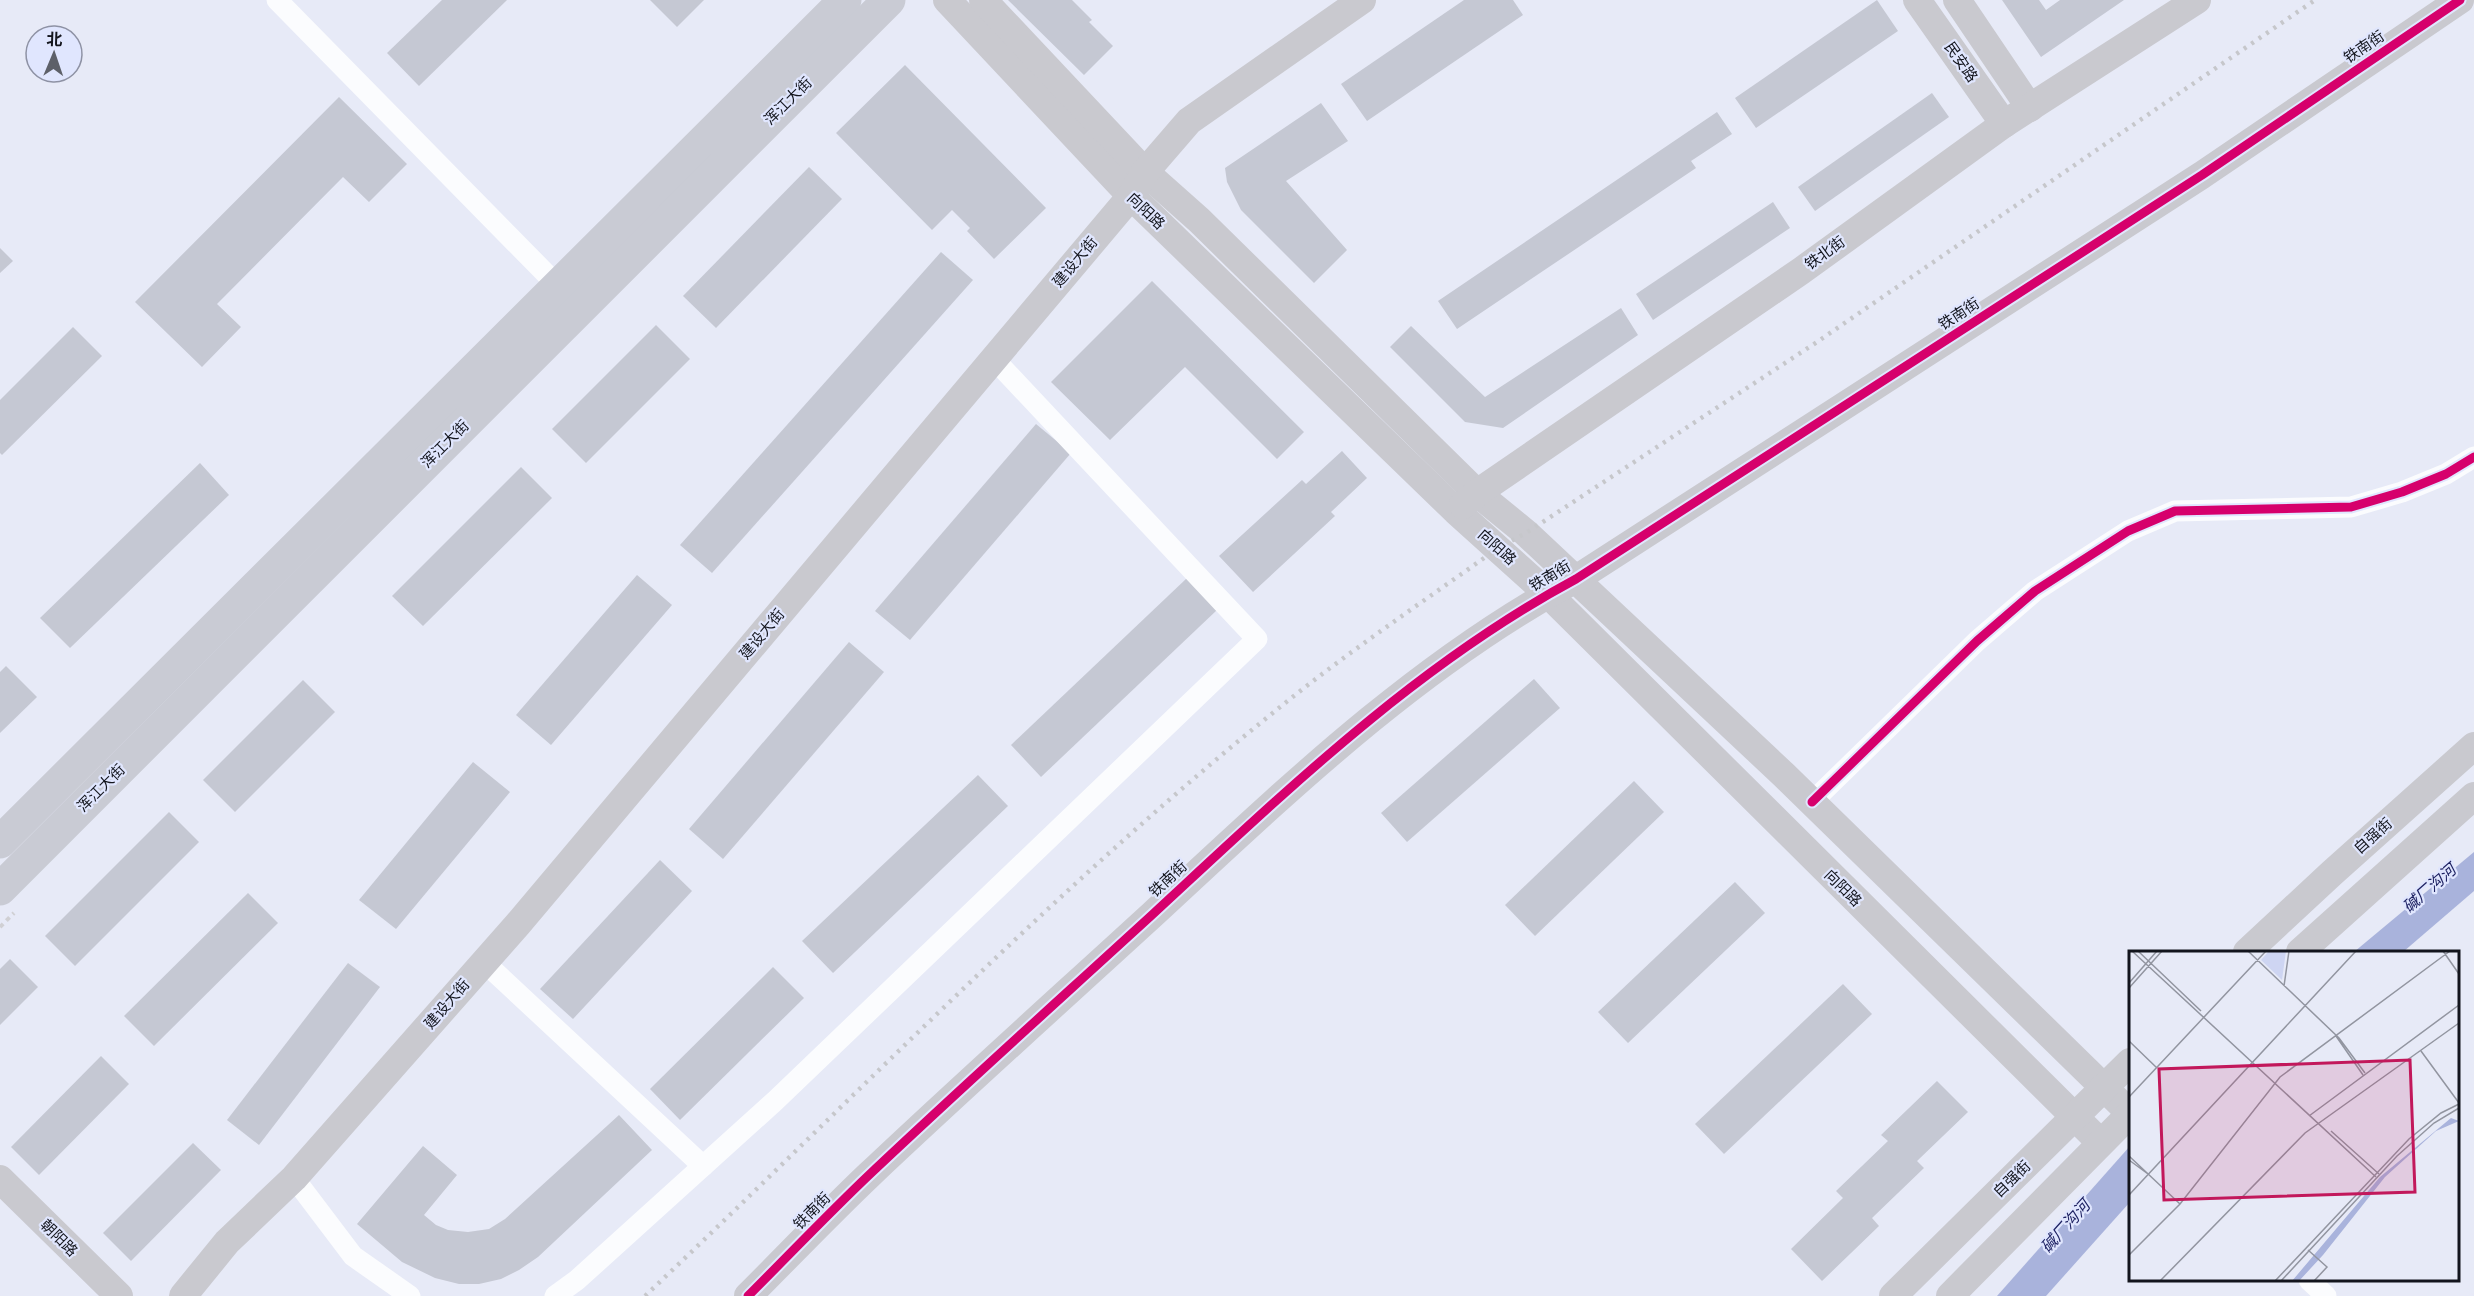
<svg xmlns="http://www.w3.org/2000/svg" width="2474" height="1296" font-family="'Noto Serif','Noto Sans SC',serif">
  <rect width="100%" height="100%" fill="#e7eaf7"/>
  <!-- water -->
  <g fill="#a9b3dc">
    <polygon points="2474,852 2474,891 2403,952 2354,952"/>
    <polygon points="2130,1146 2130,1202 2046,1296 1997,1296"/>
  </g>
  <!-- building -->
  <g fill="#c5c8d3">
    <polygon points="442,0 507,0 419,86 387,53"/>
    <polygon points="650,0 704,0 677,27"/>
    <polygon points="1008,0 1072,0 1092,20 1089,22 1113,46 1084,75"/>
    <polygon points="1464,0 1513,0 1523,15 1367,121 1341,84"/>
    <polygon points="1877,0 1898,31 1756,128 1735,98"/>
    <polygon points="2002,0 2039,0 2046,10 2060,0 2124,0 2041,57"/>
    <polygon points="905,65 1046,208 994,259 967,231 970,228 952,210 932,230 836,133"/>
    <polygon points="1932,93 1949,117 1815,211 1798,187"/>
    <polygon points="339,97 407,164 369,202 343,177 217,304 241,327 202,367 135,302"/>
    <polygon points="1321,103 1348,141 1286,181 1347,250 1314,283 1241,210 1227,182 1225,168"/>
    <polygon points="1717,112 1732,134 1691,161 1696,168 1457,329 1438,301"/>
    <polygon points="809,167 842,199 716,328 683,296"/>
    <polygon points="1773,202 1790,228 1653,320 1636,294"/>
    <polygon points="0,248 13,261 0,273"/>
    <polygon points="941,252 973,280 712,573 680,545"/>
    <polygon points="1152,281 1304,432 1277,459 1185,367 1110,440 1051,382"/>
    <polygon points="1621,308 1638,335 1503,428 1465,422 1390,347 1411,326 1485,397"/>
    <polygon points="656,325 690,359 586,463 552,429"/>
    <polygon points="73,327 102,356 2,455 0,453 0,400"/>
    <polygon points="1036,424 1071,453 910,640 875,611"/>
    <polygon points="1342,451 1367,478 1331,512 1335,516 1253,592 1219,556 1302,480 1306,484"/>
    <polygon points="200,463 229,495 70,648 40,618"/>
    <polygon points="521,467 552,498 423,626 392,596"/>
    <polygon points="637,575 672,605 551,745 516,715"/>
    <polygon points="1187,578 1217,610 1041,777 1011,745"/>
    <polygon points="849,642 884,672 723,859 689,829"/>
    <polygon points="6,666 37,697 0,733 0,672"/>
    <polygon points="1534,679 1560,708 1407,842 1381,813"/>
    <polygon points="303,680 335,712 235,812 203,780"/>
    <polygon points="473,762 510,792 396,929 359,900"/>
    <polygon points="978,775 1008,806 833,973 802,941"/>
    <polygon points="1634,781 1664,812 1535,936 1505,905"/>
    <polygon points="169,812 199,842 75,966 45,936"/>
    <polygon points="660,860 692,891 573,1019 540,989"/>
    <polygon points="1735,882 1765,913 1628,1043 1598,1012"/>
    <polygon points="248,893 278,923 154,1046 124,1016"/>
    <polygon points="10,959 38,987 0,1025 0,969"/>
    <polygon points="348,963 380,987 259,1145 227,1120"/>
    <polygon points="773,967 804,998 680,1120 650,1089"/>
    <polygon points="1843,984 1872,1014 1724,1154 1695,1124"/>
    <polygon points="101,1056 129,1084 39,1175 11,1147"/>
    <polygon points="1937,1081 1968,1112 1917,1161 1924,1168 1872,1218 1879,1226 1822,1281 1791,1249 1843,1198 1836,1191 1888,1141 1881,1135"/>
    <polygon points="619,1115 652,1150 538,1257 519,1270 501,1279 479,1284 459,1284 435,1278 402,1262 357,1224 423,1146 457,1175 424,1215 436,1225 448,1230 468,1232 489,1229 505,1219"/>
    <polygon points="193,1143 221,1170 131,1261 103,1233"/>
  </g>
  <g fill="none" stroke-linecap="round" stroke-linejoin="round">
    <!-- path -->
    <polyline stroke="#d0d0d4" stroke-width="4" stroke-dasharray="4.5 4.5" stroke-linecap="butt" points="0,927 14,913"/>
    <!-- street -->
    <g stroke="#fbfcfe" stroke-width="21">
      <polyline points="277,0 558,286"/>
      <polyline points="1812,802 1977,641 2035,591 2128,531 2175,511 2351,507 2402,492 2446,474 2474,457"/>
      <polyline points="484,962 703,1166"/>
      <polyline points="294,1178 353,1256 410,1296"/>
      <polyline points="2309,1280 2326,1296"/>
      <polyline points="555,1296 577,1280 775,1101 1257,639 994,359"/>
    </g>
    <!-- secondary -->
    <g stroke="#c9c9cf" stroke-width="28">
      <polyline points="947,0 1131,196 1456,511 1548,594 2100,1142"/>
      <polyline points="983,0 1145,172 1199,220 1477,493 1526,533 1784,775 2130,1113"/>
      <polyline points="1917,0 2004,124"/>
      <polyline points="1957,0 2030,108"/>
      <polyline points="1463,505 1477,493 1801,271 2004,124 2197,0"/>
      <polyline points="2247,952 2332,873 2474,746"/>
      <polyline points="2300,952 2474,796"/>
      <polyline points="0,1179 119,1296"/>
      <polyline points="183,1296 227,1242 294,1178 518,924 1131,196 1145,172 1189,121 1362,0"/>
      <path d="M748,1296C788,1256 828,1214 869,1175C962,1087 1058,1001 1153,914C1285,792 1416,665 1576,579L2202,175L2460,0"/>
      <polyline points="1893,1296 2130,1062"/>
      <polyline points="1950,1296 2130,1114"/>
    </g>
    <!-- primary -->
    <g stroke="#c9cbd4" stroke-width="33">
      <polyline points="0,842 845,0"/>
      <polyline points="0,889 889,0"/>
    </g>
    <!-- rail -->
    <path stroke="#c6c7cb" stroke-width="4.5" stroke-dasharray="3 6" stroke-linecap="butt" d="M645,1296C862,1091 1069,873 1304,688C1367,639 1434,594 1498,548L1526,533L1817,342L2315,0"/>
    <!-- cycleway casing -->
    <g stroke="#e0e6fe" stroke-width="13">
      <g id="cycleway">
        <polyline points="1812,802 1977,641 2035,591 2128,531 2175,511 2351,507 2402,492 2446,474 2474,457"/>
        <path d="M748,1296C788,1256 828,1214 869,1175C962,1087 1058,1001 1153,914C1285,792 1416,665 1576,579L2202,175L2460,0"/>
      </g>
    </g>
    <!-- cycleway -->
    <use href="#cycleway" stroke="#d6006c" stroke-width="9"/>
  </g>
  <g text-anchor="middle" stroke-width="4.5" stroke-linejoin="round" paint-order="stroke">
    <!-- street labels -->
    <g font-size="15" fill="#13151d" stroke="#e0e6fe">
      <text transform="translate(2364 47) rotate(-34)" y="5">铁南街</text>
      <text transform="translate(1961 62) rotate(55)" y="5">民安路</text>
      <text transform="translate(788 101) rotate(-45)" y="5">浑江大街</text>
      <text transform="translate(1146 211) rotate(44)" y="5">向阳路</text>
      <text transform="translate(1825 253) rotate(-36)" y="5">铁北街</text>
      <text transform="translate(1075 262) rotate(-50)" y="5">建设大街</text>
      <text transform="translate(1959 314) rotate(-33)" y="5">铁南街</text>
      <text transform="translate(445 444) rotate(-45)" y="5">浑江大街</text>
      <text transform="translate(1497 547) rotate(42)" y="5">向阳路</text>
      <text transform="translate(1550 576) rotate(-31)" y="5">铁南街</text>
      <text transform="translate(762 634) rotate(-50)" y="5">建设大街</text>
      <text transform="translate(101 788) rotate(-45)" y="5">浑江大街</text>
      <text transform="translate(2373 836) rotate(-42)" y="5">自强街</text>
      <text transform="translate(1168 879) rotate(-43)" y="5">铁南街</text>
      <text transform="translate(1843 888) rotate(45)" y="5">向阳路</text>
      <text transform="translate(447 1004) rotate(-49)" y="5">建设大街</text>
      <text transform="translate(2012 1179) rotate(-44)" y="5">自强街</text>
      <text transform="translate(812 1211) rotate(-45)" y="5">铁南街</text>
      <text transform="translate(59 1238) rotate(45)" y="5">朝阳路</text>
    </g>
    <!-- water labels -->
    <g font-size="16" font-style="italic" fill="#1f2363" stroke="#e0e6fe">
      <text transform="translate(2429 888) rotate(-41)" y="6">碱厂沟河</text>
      <text transform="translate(2065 1226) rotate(-48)" y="6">碱厂沟河</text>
    </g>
  </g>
  <!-- overview -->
  <g transform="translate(2129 951)">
    <rect width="330" height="330" fill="#e7eaf7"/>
    <path d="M140,0H157L153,29L132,9Z" fill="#ced5f2"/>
    <path d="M322,167L330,170L307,180L256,226L194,304L170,330H163L251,226Z" fill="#a9b3dc"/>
    <path fill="none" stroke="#9295a0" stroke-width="1.5" d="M3,0L247,226M9,0L72,60M119,0L210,87L236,122M314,0L330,23M0,32L28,0M155,35L160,0M0,37L33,0M207,85L234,124M0,90L28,117M292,100L330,152M0,146L137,0M180,165L330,54M202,180L250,223M0,205L51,253M0,209L19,223M0,244L227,0M179,299L198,316L185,330M0,304L51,253L151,126L321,0M31,330L176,182L330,72M146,330L280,188L312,162L330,153M152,330L268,205L305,172L330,157"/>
    <path fill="#c2185b" fill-opacity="0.15" stroke="#c2185b" stroke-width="3" d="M281,109L286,241L35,249L30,118Z"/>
    <rect width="330" height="330" fill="none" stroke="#13151d" stroke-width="3"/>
  </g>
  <!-- north arrow -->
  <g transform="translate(54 54) rotate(2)"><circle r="28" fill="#e0e6fe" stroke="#8e92a4" stroke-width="1.5"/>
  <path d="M0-4.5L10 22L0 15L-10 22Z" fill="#5d6069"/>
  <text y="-9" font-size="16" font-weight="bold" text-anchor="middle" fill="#13151d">北</text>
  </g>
</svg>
